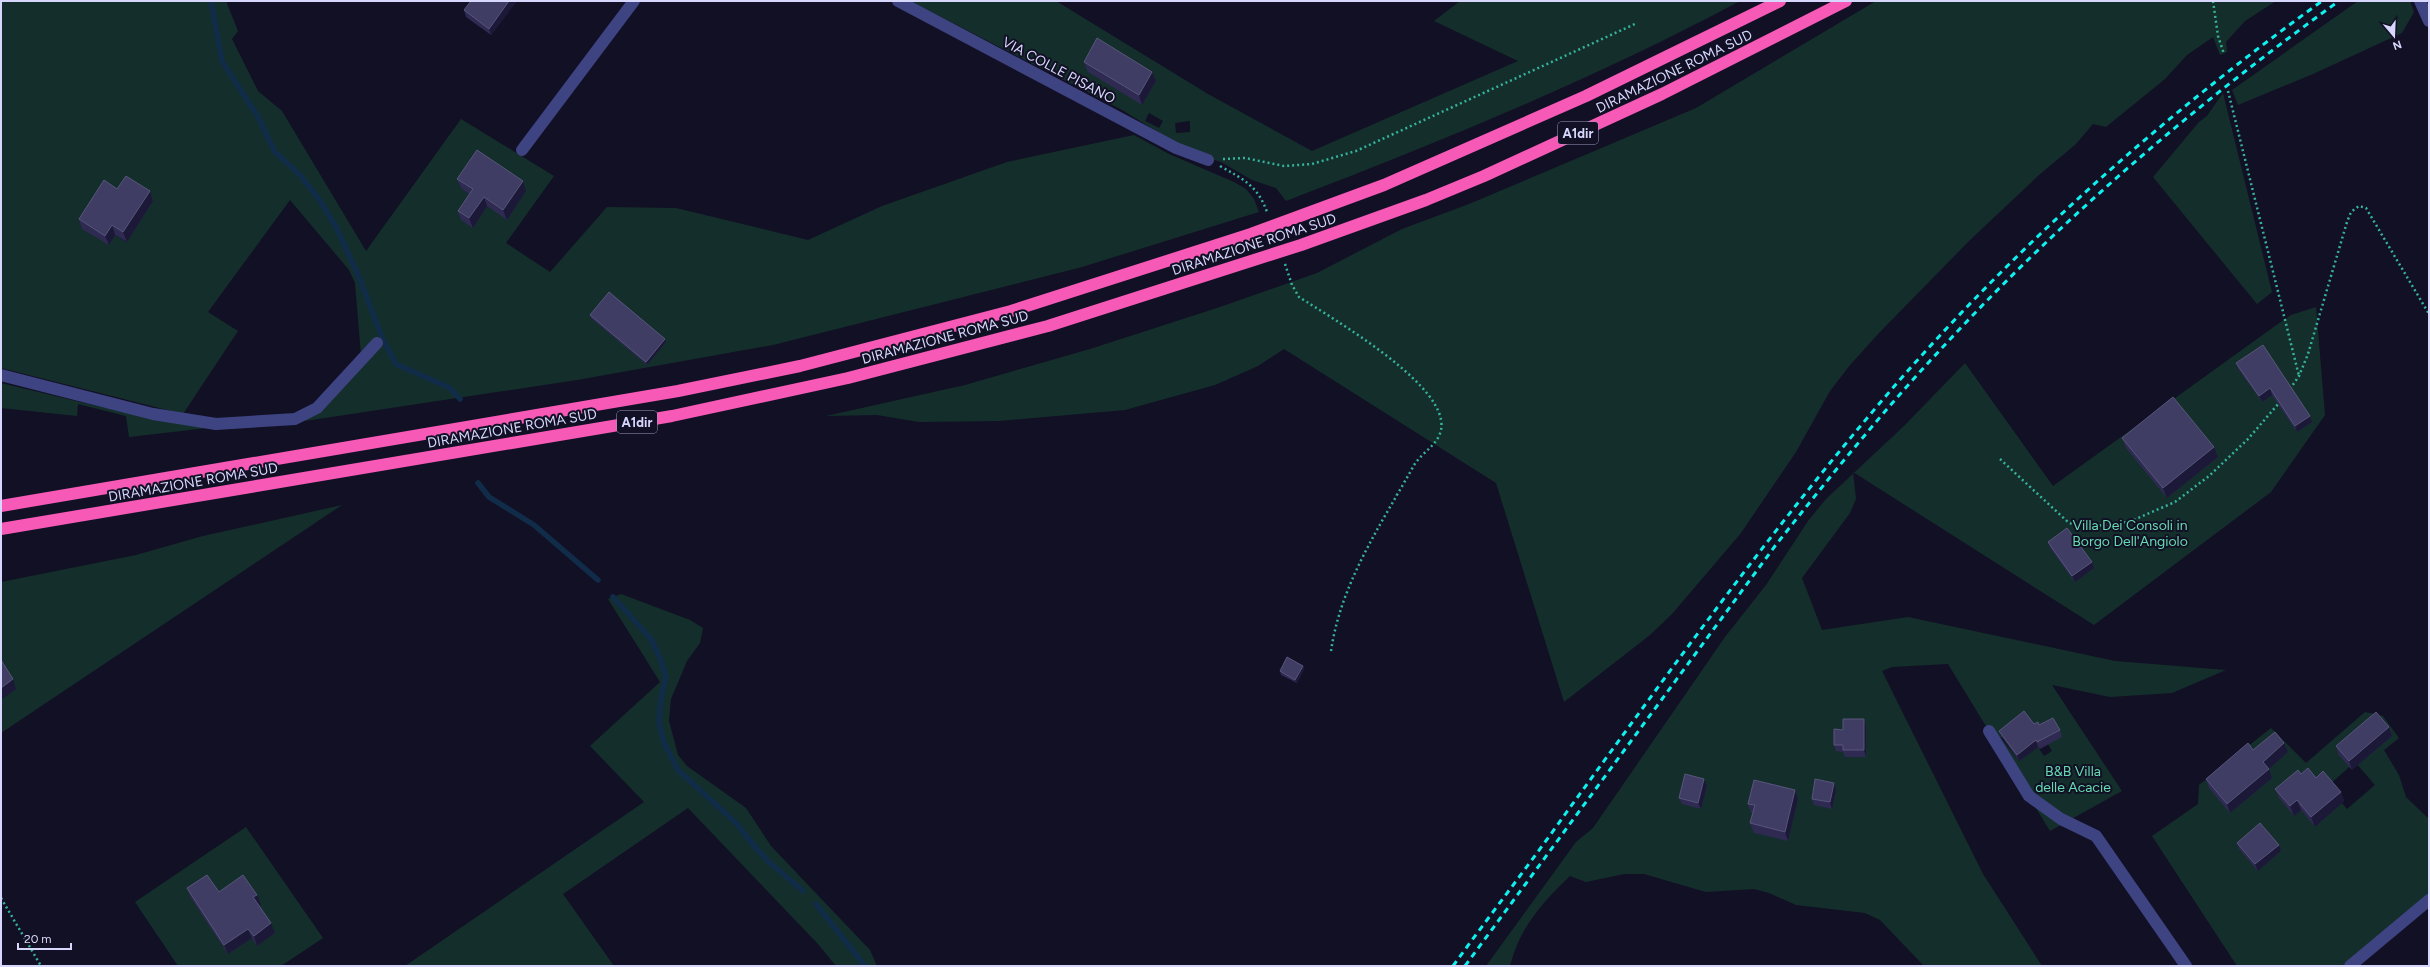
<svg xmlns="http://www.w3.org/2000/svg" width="2430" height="967" font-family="Figtree,sans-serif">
  <rect width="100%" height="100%" fill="#121025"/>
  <!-- green -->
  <g fill="#142f2b" fill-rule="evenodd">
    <path d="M1,1H226L238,31L232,39L258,91L282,111L366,251L461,119L554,176L506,243L550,272L607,207L676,208L808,240L882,206L1007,162L1134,135L1169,154L1234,182L1246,189L1254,199L1259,212L1082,267L773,345L577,380L305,421L362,367L355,283L349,270L290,200L208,312L238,331L183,414L1,368ZM129,186L126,242L115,235L108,245Z"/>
    <path d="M910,1H1056L1208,94L1312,151L1518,61L1434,21L1460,1H1740C1594,79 1440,142 1286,201L1276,188L1252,180L1221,162L1202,156L1176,143L1122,110ZM1149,113L1163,121L1159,128L1145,121ZM1190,121V132L1176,133L1175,123Z"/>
    <polygon points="1876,1 2276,1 2245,21 2226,42 2227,52 2220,55 2213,37 2187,55 2165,79 2106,127 2093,124 2076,144 2039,175 1968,242 1879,333 1850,365 1830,391 1796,452 1741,533 1672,614 1650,635 1564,702 1496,483 1284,349 1258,366 1215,385 1125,410 999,421 919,422 877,415 826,416 965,385 1090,349 1220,307 1317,273 1402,229 1469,204 1696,108"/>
    <polygon points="2358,1 2410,1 2414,12 2402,33 2313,74 2238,105 2232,90"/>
    <polygon points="2223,93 2272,292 2257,304 2153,177 2199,122 2207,116"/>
    <path d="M2316,307L2325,415L2271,492L2094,625L1853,472L1856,499L1850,513L1802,578L1822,630L1908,617L2115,661L2226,670L2172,693L2110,697L2052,685L2122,791L2050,831L1948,664L1892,667L1882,671L1983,874L2042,966H1924L1880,920L1865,913L1796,905L1769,893L1754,889L1706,892L1644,874H1624L1586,882L1570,876C1542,903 1520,927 1510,966H1486L1576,842L1593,828L1725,637L1766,585L1808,521L1826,499L1904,426L1965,363L2053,486L2275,326L2291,315ZM2027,718L2041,732L2052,751L2044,756L2038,747L2019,761L2001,738Z"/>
    <polygon points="1,383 97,406 207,428 129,437 126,416 78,404 77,416 1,408"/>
    <polygon points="342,505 1,733 1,582 136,555 203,536"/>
    <polygon points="621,594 690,620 703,628 700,643 687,661 671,699 669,721 678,755 687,766 746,808 771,846 870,950 877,966 836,966 818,944 688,808 563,894 614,966 405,966 644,802 590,746 660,682 608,599"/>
    <path d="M2365,712L2383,716L2399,738L2384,750L2399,775L2406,797L2429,819V893L2342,966H2237L2152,836L2198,804L2199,785L2271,728L2306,763ZM2380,721L2387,730L2369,755ZM2355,762L2375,785L2347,809L2342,803L2315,826L2301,810L2294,816Z"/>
    <polygon points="246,827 323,938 281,966 178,966 135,902"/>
  </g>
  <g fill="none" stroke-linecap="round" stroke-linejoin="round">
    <!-- stream -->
    <g stroke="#112c49" stroke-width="5.5">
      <polyline points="211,1 222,61 258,117 275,152 300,175 321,202 337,229 359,277 383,340 396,364 450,388 460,399"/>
      <polyline points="478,483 489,497 534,525 598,580"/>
      <polyline points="613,597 651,639 660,658 666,677 661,698 659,722 664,743 678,770 737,824 754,846 769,862 803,891"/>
      <polyline points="816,904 865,966"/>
    </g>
    <!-- path -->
    <g stroke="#36b29c" stroke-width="2.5" stroke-dasharray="2 3" stroke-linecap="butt">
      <polyline points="2213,1 2218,36 2224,54"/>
      <polyline points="2228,91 2299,376"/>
      <polyline points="1223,159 1245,158 1284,166 1312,164 1356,151 1635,24"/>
      <path d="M1220,166C1243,179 1258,186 1267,212"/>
      <path d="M1285,264L1292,285L1299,297C1335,320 1434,378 1441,420C1445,443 1422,450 1413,467C1380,526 1341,583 1331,651"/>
      <polyline points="2290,389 2299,376 2308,354 2347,222 2351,212 2359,206 2366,208 2429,314"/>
      <polyline points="2000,459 2069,523 2087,527 2129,522 2175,502 2209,476 2248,439 2279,403"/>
      <polyline points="1,898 41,966"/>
    </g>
    <!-- minor -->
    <g stroke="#3e4382" stroke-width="12">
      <polyline points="898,1 1176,148 1208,160"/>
      <polyline points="2420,1 2429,21"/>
      <polyline points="522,150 634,1"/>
      <polyline points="1,375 153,414 216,424 295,419 317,408 377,343"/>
      <polyline points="1989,731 2029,796 2061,819 2096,836 2186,966"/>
      <polyline points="2350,966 2429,900"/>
    </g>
    <!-- highway -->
    <g stroke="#f659b6" stroke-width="12">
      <polyline points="1,506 678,391 800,366 1011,311 1251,234 1384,185 1586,96 1780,1"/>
      <polyline points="1,529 672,416 848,378 1048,326 1301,245 1426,200 1484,176 1662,94 1846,1"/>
    </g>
    <!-- rail -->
    <g stroke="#0ef2ef" stroke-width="3" stroke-dasharray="6 5" stroke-linecap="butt">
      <path d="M1453,966C1490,915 1529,865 1566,813C1669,672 1771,530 1885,397C2013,248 2163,116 2322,1"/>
      <path d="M1465,966L1775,546C1828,479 1882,412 1941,349C2060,220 2196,104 2339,1"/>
    </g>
  </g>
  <!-- wall -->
  <g fill="#2e2a52">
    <polygon points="471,1 515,1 516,2 491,35 466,17 464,10"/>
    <polygon points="1084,62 1152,72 1156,81 1142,105 1088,72"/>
    <polygon points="457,179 526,191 507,220 487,206 473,228 461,220 458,211 469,194 461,188"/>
    <polygon points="117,189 150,191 153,201 127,242 115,235 109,245 82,229 79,219"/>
    <polygon points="590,315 666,342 647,365 591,318"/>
    <polygon points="2263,345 2312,422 2297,432 2272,395 2262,402 2239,370 2236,363"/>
    <polygon points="2122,438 2214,447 2218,457 2167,498 2126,448"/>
    <polygon points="2048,542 2092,562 2094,568 2075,582 2050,548"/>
    <polygon points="1303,666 1304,669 1297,683 1281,675 1280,671"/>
    <polygon points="2034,724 2060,730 2062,737 2040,749 2038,747 2019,761 2002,737 1999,731"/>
    <polygon points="1866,726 1866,757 1845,757 1843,752 1836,751 1834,745 1843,730"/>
    <polygon points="2389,727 2392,736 2352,770 2339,755 2336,746"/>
    <polygon points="2284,743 2288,752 2269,769 2272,778 2230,813 2209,788 2206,779 2253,750"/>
    <polygon points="2301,774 2316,778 2341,792 2344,801 2315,827 2301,810 2294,816 2279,798 2275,789"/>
    <polygon points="1707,786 1701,809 1682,804 1679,798"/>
    <polygon points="1795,790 1798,799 1788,841 1754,833 1750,823 1753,813 1751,813 1748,804"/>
    <polygon points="1836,790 1832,809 1814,805 1812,799"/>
    <polygon points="2237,843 2279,845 2281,851 2258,871 2239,849"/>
    <polygon points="187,888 219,892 261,905 259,906 275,933 257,946 252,938 228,954 191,898"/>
  </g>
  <!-- shaded-wall -->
  <g fill="#1b1838">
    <polygon points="509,1 515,1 516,2 491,35 489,29"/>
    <polygon points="1152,72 1156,81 1142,105 1139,95"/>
    <polygon points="523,181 526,191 507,220 503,210"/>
    <polygon points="150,191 153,201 127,242 123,232"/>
    <polygon points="484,197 487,206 473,228 469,218"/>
    <polygon points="112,225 115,235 109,245 105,236"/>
    <polygon points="665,339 666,342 647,365 646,362"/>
    <polygon points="2270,388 2272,395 2262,402 2259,396"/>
    <polygon points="2310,416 2312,422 2297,432 2295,426"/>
    <polygon points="2214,447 2218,457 2167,498 2163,488"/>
    <polygon points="2092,562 2094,568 2075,582 2072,576"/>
    <polygon points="1303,666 1304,669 1297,683 1295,680"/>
    <polygon points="13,679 16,689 1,700 1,688"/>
    <polygon points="1864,719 1866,726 1866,757 1864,750"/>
    <polygon points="2389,727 2392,736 2352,770 2349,761"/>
    <polygon points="2036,740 2038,747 2019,761 2017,755"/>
    <polygon points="2284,743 2288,752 2269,769 2272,778 2230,813 2227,804 2263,762"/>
    <polygon points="1704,779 1707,786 1701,809 1698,803"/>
    <polygon points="1834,783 1836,790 1832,809 1830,802"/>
    <polygon points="1795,790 1798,799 1788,841 1785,832"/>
    <polygon points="2341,792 2344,801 2315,827 2311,817"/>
    <polygon points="2297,800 2301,810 2294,816 2290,806"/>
    <polygon points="2279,845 2281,851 2258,871 2255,864"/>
    <polygon points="257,895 261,905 257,907 253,897"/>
    <polygon points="271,923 275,933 257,946 254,936"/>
    <polygon points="248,929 252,938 228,954 224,945"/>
  </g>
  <!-- building -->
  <g fill="#403d64" stroke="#58557c">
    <polygon points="471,1 509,1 489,29 464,10"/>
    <polygon points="1097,38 1152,72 1139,95 1084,62"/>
    <polygon points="477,150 523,181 503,210 484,197 469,218 458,211 473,189 457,179"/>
    <polygon points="126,176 150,191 123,232 112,225 105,236 79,219 104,180 117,189"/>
    <polygon points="609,292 665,339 646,362 590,315"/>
    <polygon points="2263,345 2310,416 2295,426 2270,388 2259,396 2236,363"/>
    <polygon points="2173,397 2214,447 2163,488 2122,438"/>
    <polygon points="2067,528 2092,562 2072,576 2048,542"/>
    <polygon points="1287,657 1303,666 1295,680 1280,671"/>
    <polygon points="1,660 13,679 1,688"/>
    <polygon points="2024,711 2034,724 2038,722 2039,725 2053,718 2060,730 2037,742 2036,740 2017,755 1999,731"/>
    <polygon points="2376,712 2389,727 2349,761 2336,746"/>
    <polygon points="1843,719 1864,719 1864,750 1843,750 1843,745 1834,745 1834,729 1843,730"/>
    <polygon points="2275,732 2284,743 2263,762 2269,769 2227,804 2206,779 2248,743 2253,750"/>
    <polygon points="2308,768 2316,778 2323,771 2341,792 2311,817 2297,800 2290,806 2275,789 2298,770 2301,774"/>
    <polygon points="1685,774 1704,779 1698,803 1679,798"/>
    <polygon points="1815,779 1834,783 1830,802 1812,799"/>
    <polygon points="1754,780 1795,790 1785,832 1750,823 1755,805 1748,804"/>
    <polygon points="2260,823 2279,845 2255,864 2237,843"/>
    <polygon points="207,875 219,892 243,875 257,895 253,897 271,923 254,936 248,929 224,945 187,888"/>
  </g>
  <g text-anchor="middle" stroke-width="4" stroke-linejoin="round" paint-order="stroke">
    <!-- shield labels -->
    <g fill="#121025" stroke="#9c9bbc" stroke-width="1">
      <rect x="1558" y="122" width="40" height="22" rx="3"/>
      <rect x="617" y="411" width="40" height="22" rx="3"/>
    </g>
    <g font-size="13" font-weight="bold" fill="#d7d7fd">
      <text x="1578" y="138">A1dir</text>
      <text x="637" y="427">A1dir</text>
    </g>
    <!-- street labels -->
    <g font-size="14" fill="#d7d7fd" stroke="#121025">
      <text transform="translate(1059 70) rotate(28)" y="5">VIA COLLE PISANO</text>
      <text transform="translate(1674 71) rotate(-26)" y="5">DIRAMAZIONE ROMA SUD</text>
      <text transform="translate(1254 244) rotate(-18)" y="5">DIRAMAZIONE ROMA SUD</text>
      <text transform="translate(945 337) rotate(-15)" y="5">DIRAMAZIONE ROMA SUD</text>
      <text transform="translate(512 428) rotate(-10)" y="5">DIRAMAZIONE ROMA SUD</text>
      <text transform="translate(193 482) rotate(-10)" y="5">DIRAMAZIONE ROMA SUD</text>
    </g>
    <!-- park labels -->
    <g font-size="14" fill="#66dab0" stroke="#121025">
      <text x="2130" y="530">Villa Dei Consoli in<tspan x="2130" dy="16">Borgo Dell'Angiolo</tspan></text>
      <text x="2073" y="776">B&amp;B Villa<tspan x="2073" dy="16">delle Acacie</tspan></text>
    </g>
  </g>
  <!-- border -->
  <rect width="2430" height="967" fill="none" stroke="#d7d7fd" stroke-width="4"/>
  <!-- north arrow -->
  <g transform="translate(2394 36) rotate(161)" stroke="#121025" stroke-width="3" paint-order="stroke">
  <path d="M0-3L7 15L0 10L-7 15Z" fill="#d7d7fd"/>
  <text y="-6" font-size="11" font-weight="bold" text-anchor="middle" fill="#d7d7fd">N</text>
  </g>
  <!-- scale -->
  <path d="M18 943v6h53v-6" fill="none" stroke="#d7d7fd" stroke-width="2"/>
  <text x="24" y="943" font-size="12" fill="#d7d7fd" stroke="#121025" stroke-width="3" paint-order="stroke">20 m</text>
</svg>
